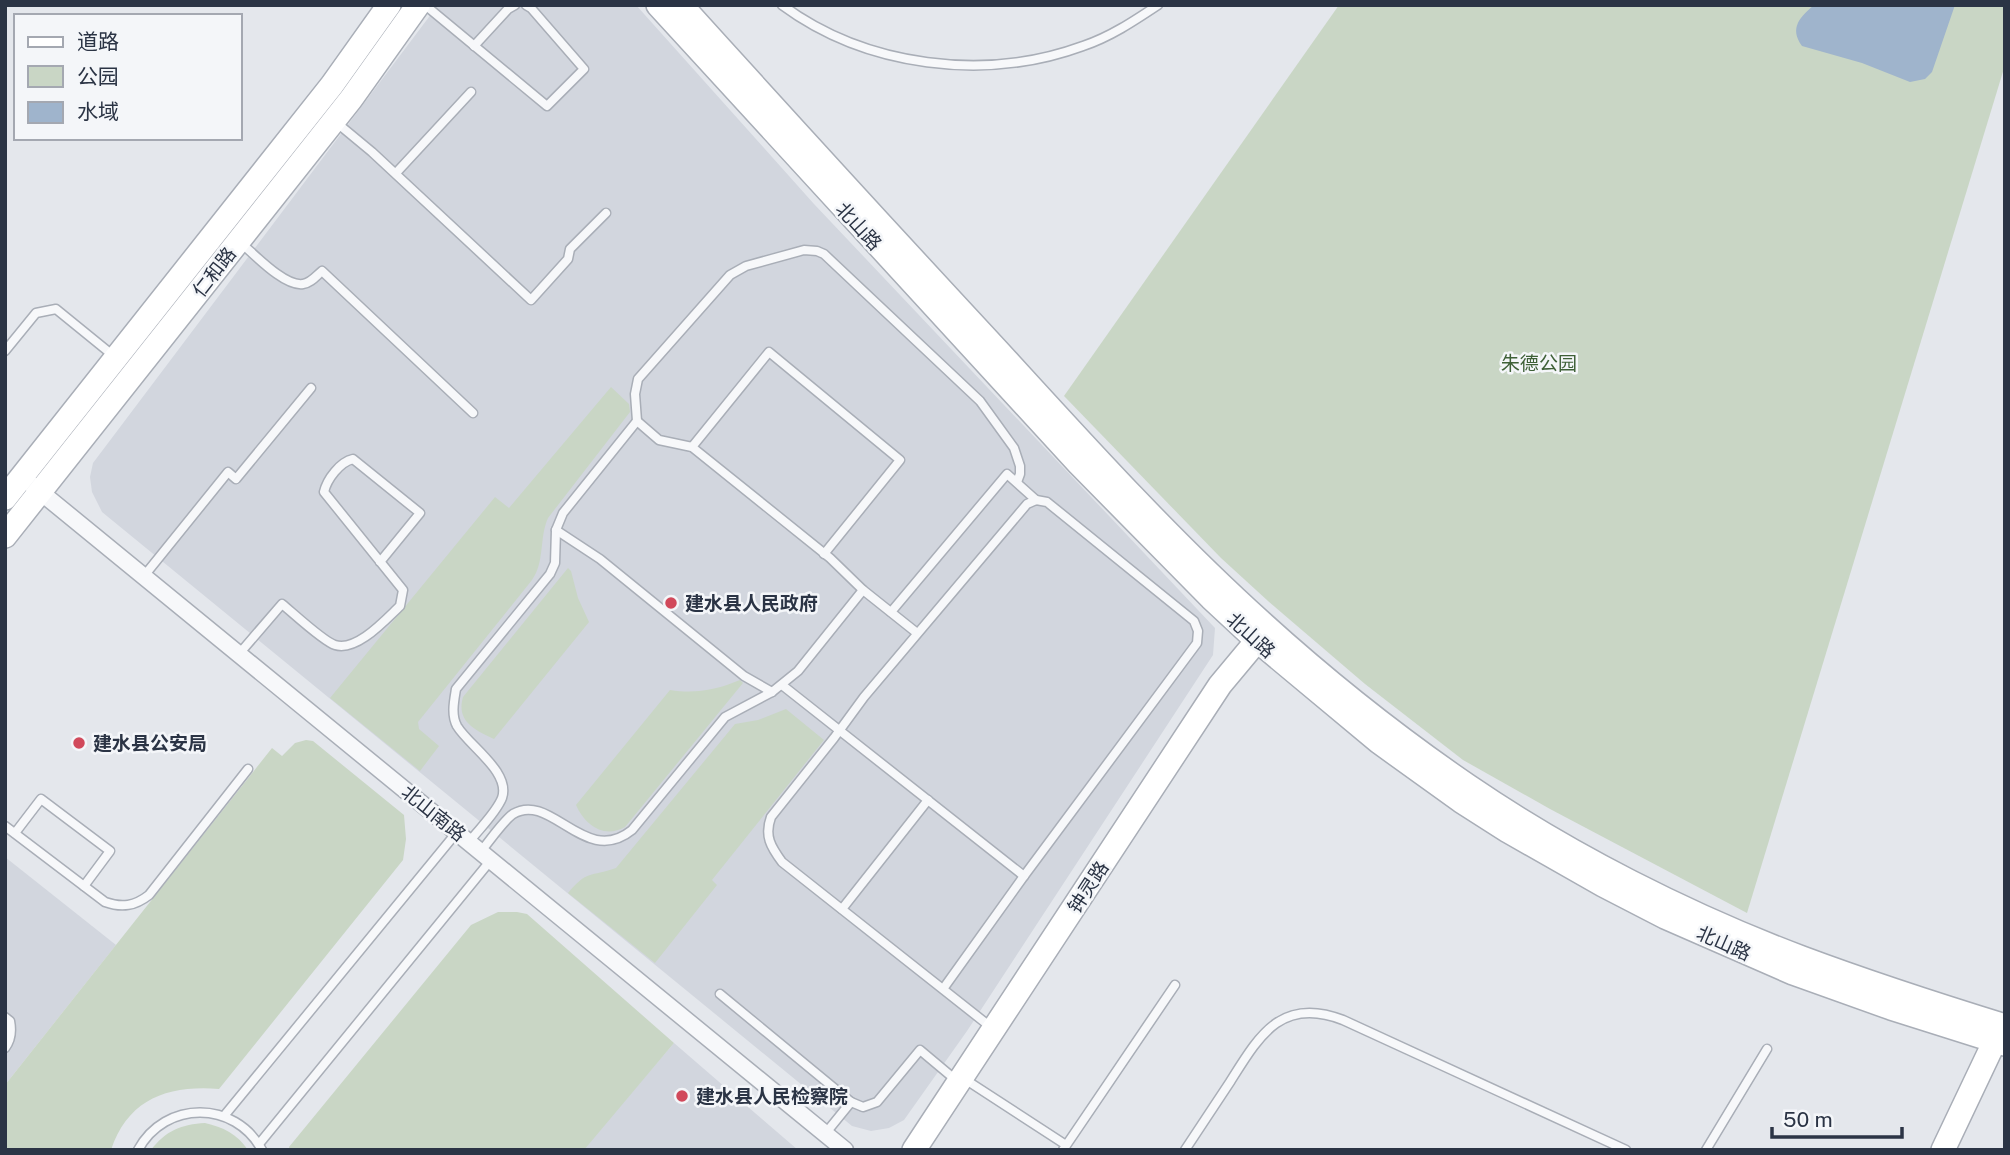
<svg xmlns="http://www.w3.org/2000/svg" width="2010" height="1155" font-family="'Public Sans','Noto Sans SC',sans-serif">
  <rect width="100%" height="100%" fill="#e4e7ec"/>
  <!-- built -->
  <g fill="#d2d6de">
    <polygon points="438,5 636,5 814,204 1215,628 1213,655 967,1031 904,1120 889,1128 871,1131 852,1126 102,512 92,492 90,477 93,463"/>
    <polygon points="5,857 116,945 5,1085"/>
    <polygon points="674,1043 798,1150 583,1149"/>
  </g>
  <!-- green -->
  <g fill="#c9d6c5">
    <polygon points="1339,5 2005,5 2005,65 1747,913 1550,809 1463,760 1365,684 1268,601 1221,558 1064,396"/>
    <path d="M611,387L629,404L630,412L548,518C539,538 545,562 532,580L418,722L419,729L439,746L420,771L330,698L495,497L509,508Z"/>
    <path d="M568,568L571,571L578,598L589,622L494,739C474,730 456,721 463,697Z"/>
    <path d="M740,680L743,683L625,827C604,839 585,825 576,805L670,690C695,694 716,690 740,680Z"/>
    <path d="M786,709L824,740L712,880L717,885L655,963L568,893C587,870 590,877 616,868L735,724L758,720Z"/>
    <path d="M306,740L313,741L404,815L406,839L403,860L219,1089C168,1085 128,1099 111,1150H5V1085L272,748L282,756L295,743Z"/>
    <polygon points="498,912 517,912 527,914 674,1043 584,1150 549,1150 546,1148 544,1150 290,1150 289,1147 471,925"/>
    <path d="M205,1123C223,1127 237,1134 248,1150H151C165,1131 182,1124 205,1123Z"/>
  </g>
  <!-- water -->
  <path fill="#9fb4cc" d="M1814,5H1955L1932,72L1925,79L1910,82L1862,63L1802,46C1789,28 1800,17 1814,5Z"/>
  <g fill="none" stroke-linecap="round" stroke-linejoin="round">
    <!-- lane casing -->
    <g stroke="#a9aeb7" stroke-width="11">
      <g id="lane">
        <polyline points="425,5 547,106 584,69 531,8 526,5"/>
        <path d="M782,5C866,67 985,82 1083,46C1110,37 1134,21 1158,5"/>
        <polyline points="474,46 508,9 515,5"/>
        <polyline points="337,123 372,152 531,300 568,259 570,249 606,213"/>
        <polyline points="396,173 471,92"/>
        <path d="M241,243C255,255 285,287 303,284C311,283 316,276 322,271L473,413"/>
        <polyline points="5,351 36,313 56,309 115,357"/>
        <polyline points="637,421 635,394 638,379 730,275 746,266 804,250 817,251 824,254 980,401 1014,448 1020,466 1020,474 1017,482"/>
        <polyline points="692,447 769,352 900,460 824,554"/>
        <polyline points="556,530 600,559 744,676 772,692"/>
        <polyline points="144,576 228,472 236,479 311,388"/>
        <polyline points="891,612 1007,474 1036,500"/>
        <path d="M239,654L282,604C293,613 324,642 335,645C357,652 386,619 400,606L403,590L324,492C327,479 340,462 353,459L420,513L380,562"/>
        <polyline points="782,685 1024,876"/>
        <path d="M5,826L105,902C122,908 135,906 149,895L248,769"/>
        <polyline points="15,833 41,799 110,851 84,886"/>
        <path d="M469,842C479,829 496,813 502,798C511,772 469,746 457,726C451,715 454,701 456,689L550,574L555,563L556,530L563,513L637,421L659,440L692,447L830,558L863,590L917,633"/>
        <path d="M481,851C489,842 503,821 513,814C551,791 585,868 632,830L725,717L772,692L798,671L863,590"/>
        <polyline points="842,909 928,800"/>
        <path d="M943,989L1024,876L1197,643L1198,631L1194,621L1047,502L1036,500L1027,504L864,697L834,738L771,817C764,836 771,847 782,862L992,1028"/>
        <polyline points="720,994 851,1102 825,1134"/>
        <path d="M5,1017L10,1021C12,1031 11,1040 5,1048"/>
        <polyline points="963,1078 1066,1145"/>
        <polyline points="851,1102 863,1107 877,1102 920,1050 957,1081"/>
        <polyline points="224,1116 457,832"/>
        <polyline points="259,1144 491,860"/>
        <path d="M138,1150C165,1100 235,1100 262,1150"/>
        <polyline points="1063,1150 1175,985"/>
        <path d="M1185,1150C1200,1127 1215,1105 1230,1082C1259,1036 1281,996 1343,1020L1626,1150"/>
        <polyline points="1706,1150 1767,1049"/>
      </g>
    </g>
    <!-- street casing -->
    <g stroke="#a9aeb7" stroke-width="19">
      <polyline id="street" points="32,485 845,1150"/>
    </g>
    <!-- secondary casing -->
    <g stroke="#a9aeb7" stroke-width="26">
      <g id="secondary">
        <polyline points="658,5 1079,464 1211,598 1253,637 1379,742 1461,801 1508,831 1603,885 1665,917 1793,973 1891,1008 2005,1044"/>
        <path d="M681,5C786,121 892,237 999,352C1083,444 1168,538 1261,622C1326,681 1395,736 1468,786C1569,855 1688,915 1802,958C1869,983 1937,1005 2005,1026"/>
        <polyline points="5,498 332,85 389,5"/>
        <polyline points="5,536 351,99 418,5"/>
        <polyline points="914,1150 1220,685 1265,631"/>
        <polyline points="1943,1150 2001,1028"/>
      </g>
    </g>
    <!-- lane -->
    <use href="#lane" stroke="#f7f8fa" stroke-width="8"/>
    <!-- street -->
    <use href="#street" stroke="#f7f8fa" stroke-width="16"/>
    <!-- secondary -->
    <use href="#secondary" stroke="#fff" stroke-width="23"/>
  </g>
  <!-- markers -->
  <g fill="#d1495b" stroke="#f4f6f9" stroke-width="2.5">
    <circle cx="671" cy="603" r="7"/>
    <circle cx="79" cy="743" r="7"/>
    <circle cx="682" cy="1096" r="7"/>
  </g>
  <g text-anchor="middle" stroke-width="5" stroke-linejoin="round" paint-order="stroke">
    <!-- street labels -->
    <g font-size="19" fill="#2b3445" stroke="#f4f6f9">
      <text transform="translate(859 226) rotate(47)" y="7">北山路</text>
      <text transform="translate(214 272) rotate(-52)" y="7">仁和路</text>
      <text transform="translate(1251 635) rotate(42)" y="7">北山路</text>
      <text transform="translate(434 813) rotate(39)" y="7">北山南路</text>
      <text transform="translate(1088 887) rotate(-57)" y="7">钟灵路</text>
      <text transform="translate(1724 943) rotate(24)" y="7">北山路</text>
    </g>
    <!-- park labels -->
    <g font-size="19" fill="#3f6138" stroke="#f4f6f9">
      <text x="1539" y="370">朱德公园</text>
    </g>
    <!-- poi labels -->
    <g font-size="19" font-weight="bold" fill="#2b3445" stroke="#f4f6f9" text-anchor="start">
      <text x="685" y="610">建水县人民政府</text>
      <text x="93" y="750">建水县公安局</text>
      <text x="696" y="1103">建水县人民检察院</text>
    </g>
  </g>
  <!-- border -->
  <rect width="2010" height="1155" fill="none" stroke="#2b3445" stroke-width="14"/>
  <!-- legend -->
  <rect x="14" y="14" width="228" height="126" fill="#f4f6f9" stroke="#a4a8b1" stroke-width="2"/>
  <rect x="28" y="37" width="35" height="10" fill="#ffffff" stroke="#a4a8b1" stroke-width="2"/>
  <text x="77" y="49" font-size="21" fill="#2b3445">道路</text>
  <rect x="28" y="66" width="35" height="21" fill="#c9d6c5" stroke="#a4a8b1" stroke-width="2"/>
  <text x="77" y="84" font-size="21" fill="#2b3445">公园</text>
  <rect x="28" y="102" width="35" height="21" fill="#9fb4cc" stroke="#a4a8b1" stroke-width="2"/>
  <text x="77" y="119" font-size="21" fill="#2b3445">水域</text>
  <!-- scale -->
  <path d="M1772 1127v10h130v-10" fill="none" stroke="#2b3445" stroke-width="3.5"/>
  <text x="1783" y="1127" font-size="21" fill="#2b3445" stroke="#f4f6f9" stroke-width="5" paint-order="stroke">50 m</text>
</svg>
